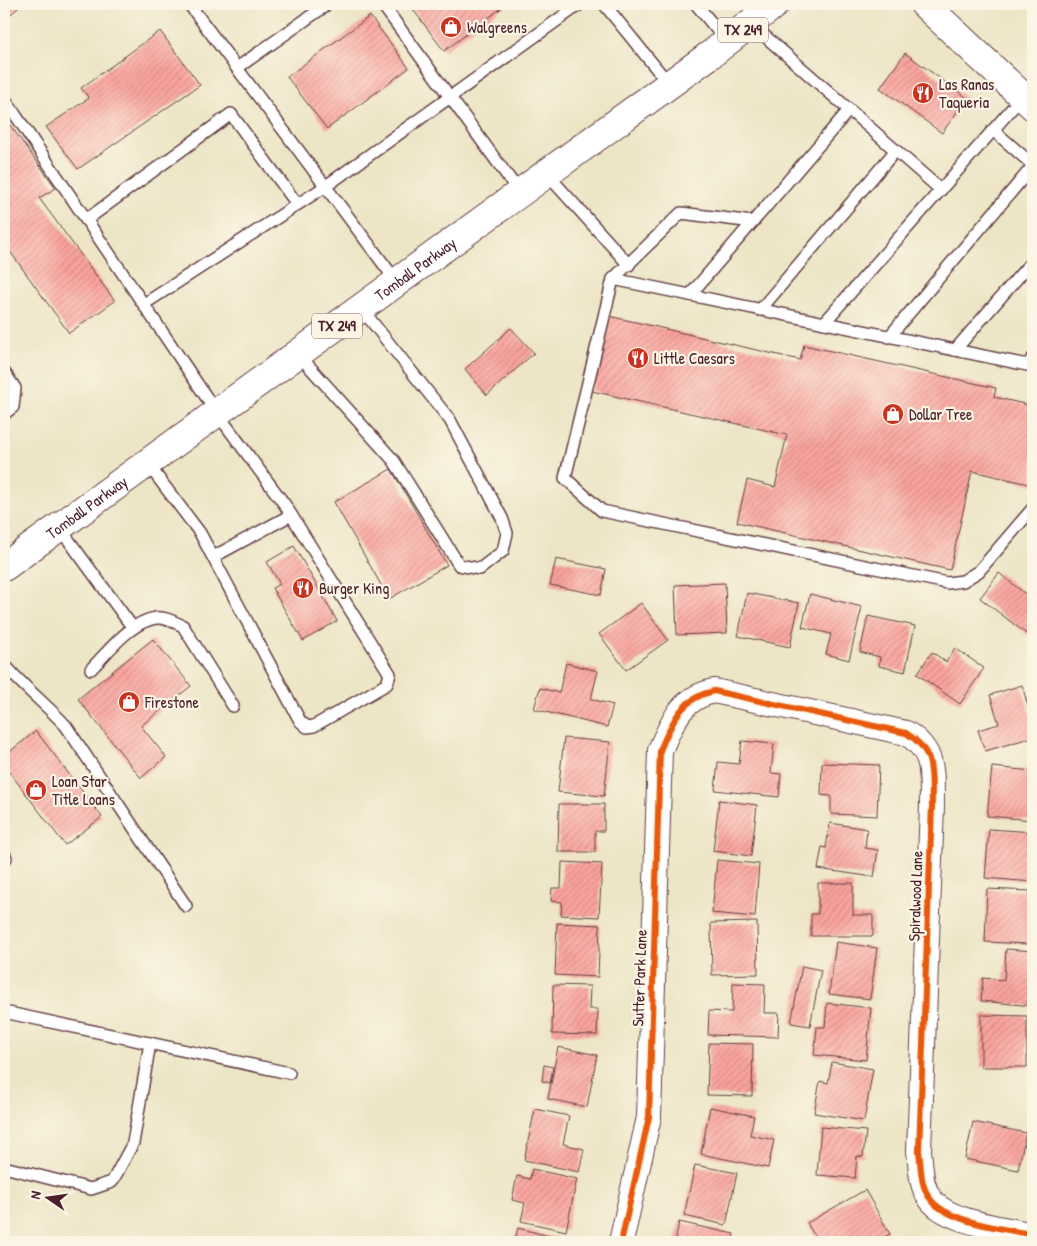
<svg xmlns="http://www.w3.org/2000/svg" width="1037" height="1246" font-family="'Patrick Hand',sans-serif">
  <defs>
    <pattern id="building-hatch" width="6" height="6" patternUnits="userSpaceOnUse" patternTransform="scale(1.25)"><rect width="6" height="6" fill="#fba49e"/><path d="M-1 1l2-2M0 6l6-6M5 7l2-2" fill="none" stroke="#cd8581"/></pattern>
  </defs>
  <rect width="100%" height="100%" fill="#fcf5e5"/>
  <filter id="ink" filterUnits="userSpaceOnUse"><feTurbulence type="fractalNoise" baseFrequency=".02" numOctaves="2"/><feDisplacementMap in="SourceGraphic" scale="10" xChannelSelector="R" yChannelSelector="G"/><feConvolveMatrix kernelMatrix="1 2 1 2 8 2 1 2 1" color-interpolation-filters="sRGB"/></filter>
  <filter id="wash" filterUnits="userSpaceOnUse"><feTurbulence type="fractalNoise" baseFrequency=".0096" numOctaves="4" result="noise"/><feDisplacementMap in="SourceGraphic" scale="20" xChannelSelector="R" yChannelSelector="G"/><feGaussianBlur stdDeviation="1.12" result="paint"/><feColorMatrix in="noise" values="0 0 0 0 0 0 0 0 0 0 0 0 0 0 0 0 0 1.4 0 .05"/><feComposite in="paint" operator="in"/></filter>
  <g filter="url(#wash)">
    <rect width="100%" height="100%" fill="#ede5c6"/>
    <g id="blocks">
      <!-- building -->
      <g fill="url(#building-hatch)">
        <polygon points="4,4 15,4 18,8 4,20"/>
        <polygon points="409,4 507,4 444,51"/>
        <polygon points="370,16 409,68 327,129 287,77"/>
        <polygon points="160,31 200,85 78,169 46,127 89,98 81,88"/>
        <polygon points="905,53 967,98 942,133 880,88"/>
        <polygon points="10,125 56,188 39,198 115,301 69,333 4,243 4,130"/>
        <polygon points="609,316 800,360 804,345 996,388 994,397 1033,406 1033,485 972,471 950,570 737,522 747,480 775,487 787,435 592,391"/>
        <polygon points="511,328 534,353 487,395 465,369"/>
        <polygon points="391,469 447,565 389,599 334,502"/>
        <polygon points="294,546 337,621 303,641 272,588 280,584 267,562"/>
        <polygon points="556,559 606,569 601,595 550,585"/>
        <polygon points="999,573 1033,600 1033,639 980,598"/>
        <polygon points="725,583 727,633 677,635 675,585"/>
        <polygon points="747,593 799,603 790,647 738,636"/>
        <polygon points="810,594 862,607 849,660 826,654 831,634 802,627"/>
        <polygon points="641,603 668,640 626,670 599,634"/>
        <polygon points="868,616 915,626 905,672 879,666 880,657 860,652"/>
        <polygon points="153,639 191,686 141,726 166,757 141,778 78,699"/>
        <polygon points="955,648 984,668 960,704 917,674 932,652 946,662"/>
        <polygon points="566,663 598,671 591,699 613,705 607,727 534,709 540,688 559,693"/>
        <polygon points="1022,685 1033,724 1033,737 985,751 978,730 999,724 990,695"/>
        <polygon points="36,731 102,817 65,845 4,765 4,756"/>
        <polygon points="564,738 610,742 604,796 558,792"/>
        <polygon points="742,741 774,744 771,773 781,774 779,797 715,790 718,762 739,764"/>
        <polygon points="822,763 879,765 877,816 831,814 831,796 821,795"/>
        <polygon points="992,767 1033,771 1033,820 987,816"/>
        <polygon points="719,800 757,805 751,856 713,851"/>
        <polygon points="559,804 604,804 604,831 595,831 595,852 558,852"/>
        <polygon points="830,823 867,829 865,848 878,850 874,877 818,869 822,847 826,848"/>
        <polygon points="989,829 1033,832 1033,882 985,878"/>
        <polygon points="717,860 759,864 755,917 712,913"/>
        <polygon points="562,862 602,864 599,917 561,915 562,902 551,901 552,888 561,888"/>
        <polygon points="818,883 853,883 853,915 873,915 873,936 811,936 811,914 818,914"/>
        <polygon points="987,889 1030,891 1028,944 985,942"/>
        <polygon points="757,922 758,974 712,975 711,923"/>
        <polygon points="557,923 600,925 598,977 555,975"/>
        <polygon points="836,942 877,948 870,999 829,994"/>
        <polygon points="1006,949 1033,951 1033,1006 981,1001 983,978 1004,980"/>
        <polygon points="802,966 821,970 810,1026 791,1023"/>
        <polygon points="733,983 765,984 764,1013 779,1013 778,1037 708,1035 709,1011 732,1012"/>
        <polygon points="553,985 590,986 589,1009 598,1009 597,1035 552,1034"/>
        <polygon points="827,1003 871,1008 866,1060 814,1055 817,1027 825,1027"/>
        <polygon points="981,1015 1027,1016 1027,1067 981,1067"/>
        <polygon points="709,1043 753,1044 752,1096 707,1095"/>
        <polygon points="558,1047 597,1055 587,1107 548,1099"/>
        <polygon points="832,1062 873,1069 864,1121 814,1113 820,1081 828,1083"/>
        <polygon points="544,1065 553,1067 550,1083 542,1081"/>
        <polygon points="710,1107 754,1116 750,1135 774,1140 768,1168 701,1154"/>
        <polygon points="535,1109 569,1116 563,1144 584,1149 579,1172 524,1160"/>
        <polygon points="973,1122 1026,1133 1018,1170 965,1159"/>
        <polygon points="821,1127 866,1131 863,1157 857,1156 855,1178 817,1175"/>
        <polygon points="1032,1158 1033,1158 1033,1173 1029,1172"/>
        <polygon points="695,1165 737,1173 726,1225 684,1216"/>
        <polygon points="532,1169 577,1179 566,1231 521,1221 525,1203 512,1200 517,1176 530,1179"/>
        <polygon points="865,1190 890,1234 876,1242 842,1242 839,1236 828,1242 818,1242 807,1223"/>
        <polygon points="679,1222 734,1234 732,1242 675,1242"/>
        <polygon points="518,1228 564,1240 563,1242 514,1242"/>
      </g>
    </g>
  </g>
  <g filter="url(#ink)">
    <use href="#blocks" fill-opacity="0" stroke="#623d42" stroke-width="1"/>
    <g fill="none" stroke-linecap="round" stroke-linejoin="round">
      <!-- lane casing -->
      <g stroke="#623d42" stroke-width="14">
        <g id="lane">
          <polyline points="189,4 397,282"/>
          <polyline points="382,4 520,193"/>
          <polyline points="604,4 669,84"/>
          <polyline points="696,4 727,42"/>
          <polyline points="751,24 941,190"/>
          <polyline points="237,68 325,6"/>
          <polyline points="4,98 217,413 285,505 390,674 387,684 314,726 307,727 300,721 200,533 147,463"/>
          <polyline points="993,130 1033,165"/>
          <polyline points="546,173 629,265"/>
          <polyline points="86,220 231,114 297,204"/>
          <polyline points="753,222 681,213 613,279 565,478 602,511 947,583 963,581 979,571 1033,508"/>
          <polyline points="613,279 1027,365 1033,358"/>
          <polyline points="690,295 849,110"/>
          <polyline points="144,304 326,186 580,4"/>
          <polyline points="760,310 896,150"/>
          <polyline points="824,323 1022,97"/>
          <polyline points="889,337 1033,166"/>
          <polyline points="955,350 1033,260"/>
          <polyline points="298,354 394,461 459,565 480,569 503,551 507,533 502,518 450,420 361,308"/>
          <polyline points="4,372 15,388 13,407 4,414"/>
          <polyline points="59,527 133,628"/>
          <polyline points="213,557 291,515"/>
          <path d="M4,664C23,687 46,704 66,726L186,906"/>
          <path d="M91,669C109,651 130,622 156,618C166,617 174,622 183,626L233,706"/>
          <polyline points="4,854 6,858 4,859"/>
          <polyline points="4,1012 289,1073"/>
          <polyline points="4,1167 91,1189 112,1182 133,1143 150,1043"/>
        </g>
      </g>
      <!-- street casing -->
      <g stroke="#623d42" stroke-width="26">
        <path id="street" d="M621,1242L649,1117L660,750C673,721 681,698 714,691L906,733C937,752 931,774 932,806L919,1151C921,1165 920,1184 929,1197C945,1223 1005,1228 1033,1235"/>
      </g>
      <!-- primary casing -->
      <g stroke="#623d42" stroke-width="30">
        <g id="primary">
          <polyline points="924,4 1033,106"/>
          <path id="s1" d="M4,567L710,55L775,4"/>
        </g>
      </g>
      <!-- lane -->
      <use href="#lane" stroke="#fff" stroke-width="11"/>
      <!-- street -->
      <use href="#street" stroke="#fff" stroke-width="24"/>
      <!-- primary -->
      <use href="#primary" stroke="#fff" stroke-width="28"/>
      <!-- cycleway casing -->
      <g stroke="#fcf5e5" stroke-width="9">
        <path id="cycleway" d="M621,1242L649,1117L660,750C673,721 681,698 714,691L906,733C937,752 931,774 932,806L919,1151C921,1165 920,1184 929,1197C945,1223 1005,1228 1033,1235"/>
      </g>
      <!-- cycleway -->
      <use href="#cycleway" stroke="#e8590c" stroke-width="6"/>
    </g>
  </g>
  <!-- icons -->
  <defs>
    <g id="shop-disc" transform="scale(1.125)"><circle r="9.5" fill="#c8321e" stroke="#fcf5e5"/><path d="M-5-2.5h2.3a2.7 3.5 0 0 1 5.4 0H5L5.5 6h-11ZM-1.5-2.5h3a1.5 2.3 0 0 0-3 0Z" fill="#fff"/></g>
    <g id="restaurant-disc" transform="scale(1.125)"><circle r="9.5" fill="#c8321e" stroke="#fcf5e5"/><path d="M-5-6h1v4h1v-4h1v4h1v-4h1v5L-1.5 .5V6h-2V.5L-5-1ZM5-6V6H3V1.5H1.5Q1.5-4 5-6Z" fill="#fff"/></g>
  </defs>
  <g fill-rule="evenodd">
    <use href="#shop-disc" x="451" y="27"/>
    <use href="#restaurant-disc" x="923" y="93"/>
    <use href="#restaurant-disc" x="638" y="358"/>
    <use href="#shop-disc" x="893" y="414"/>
    <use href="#restaurant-disc" x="303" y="588"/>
    <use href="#shop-disc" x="129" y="702"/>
    <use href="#shop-disc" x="36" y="790"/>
  </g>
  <g text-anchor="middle" stroke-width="4.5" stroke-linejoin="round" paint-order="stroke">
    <!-- shield labels -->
    <g fill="#fcf5e5" stroke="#7f5f63" stroke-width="1">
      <rect x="718" y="17.5" width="50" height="25" rx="4"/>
      <rect x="312" y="313.5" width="50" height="25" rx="4"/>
    </g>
    <g font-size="15" font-weight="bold" fill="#4a1f2b">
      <text x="743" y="35">TX 249</text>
      <text x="337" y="331">TX 249</text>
    </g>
    <!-- poi labels -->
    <g font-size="16" fill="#4a1f2b" stroke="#fcf5e5" text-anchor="start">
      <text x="467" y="33">Walgreens</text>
      <text x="939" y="90">Las Ranas<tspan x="939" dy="18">Taqueria</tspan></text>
      <text x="654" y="364">Little Caesars</text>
      <text x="909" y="420">Dollar Tree</text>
      <text x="319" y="594">Burger King</text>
      <text x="145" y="708">Firestone</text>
      <text x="52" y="787">Loan Star<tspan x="52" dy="18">Title Loans</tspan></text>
    </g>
    <!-- street labels -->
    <g font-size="16" fill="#4a1f2b" stroke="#fcf5e5">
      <text dy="6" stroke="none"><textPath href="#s1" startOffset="508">Tomball Parkway</textPath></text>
      <text dy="6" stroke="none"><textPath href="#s1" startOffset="102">Tomball Parkway</textPath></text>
      <text transform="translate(915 896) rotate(-88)" y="6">Spiralwood Lane</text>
      <text transform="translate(639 978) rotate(-88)" y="6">Sutter Park Lane</text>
    </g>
  </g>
  <!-- margin -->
  <rect width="1037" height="1246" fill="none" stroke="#fcf5e5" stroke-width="20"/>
  <!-- north arrow -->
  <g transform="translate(48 1198) rotate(283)" stroke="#fcf5e5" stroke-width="4" paint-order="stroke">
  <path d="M0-4L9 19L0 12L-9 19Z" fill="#4a1f2b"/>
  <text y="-8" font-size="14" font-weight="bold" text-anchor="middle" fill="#4a1f2b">N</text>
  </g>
</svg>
